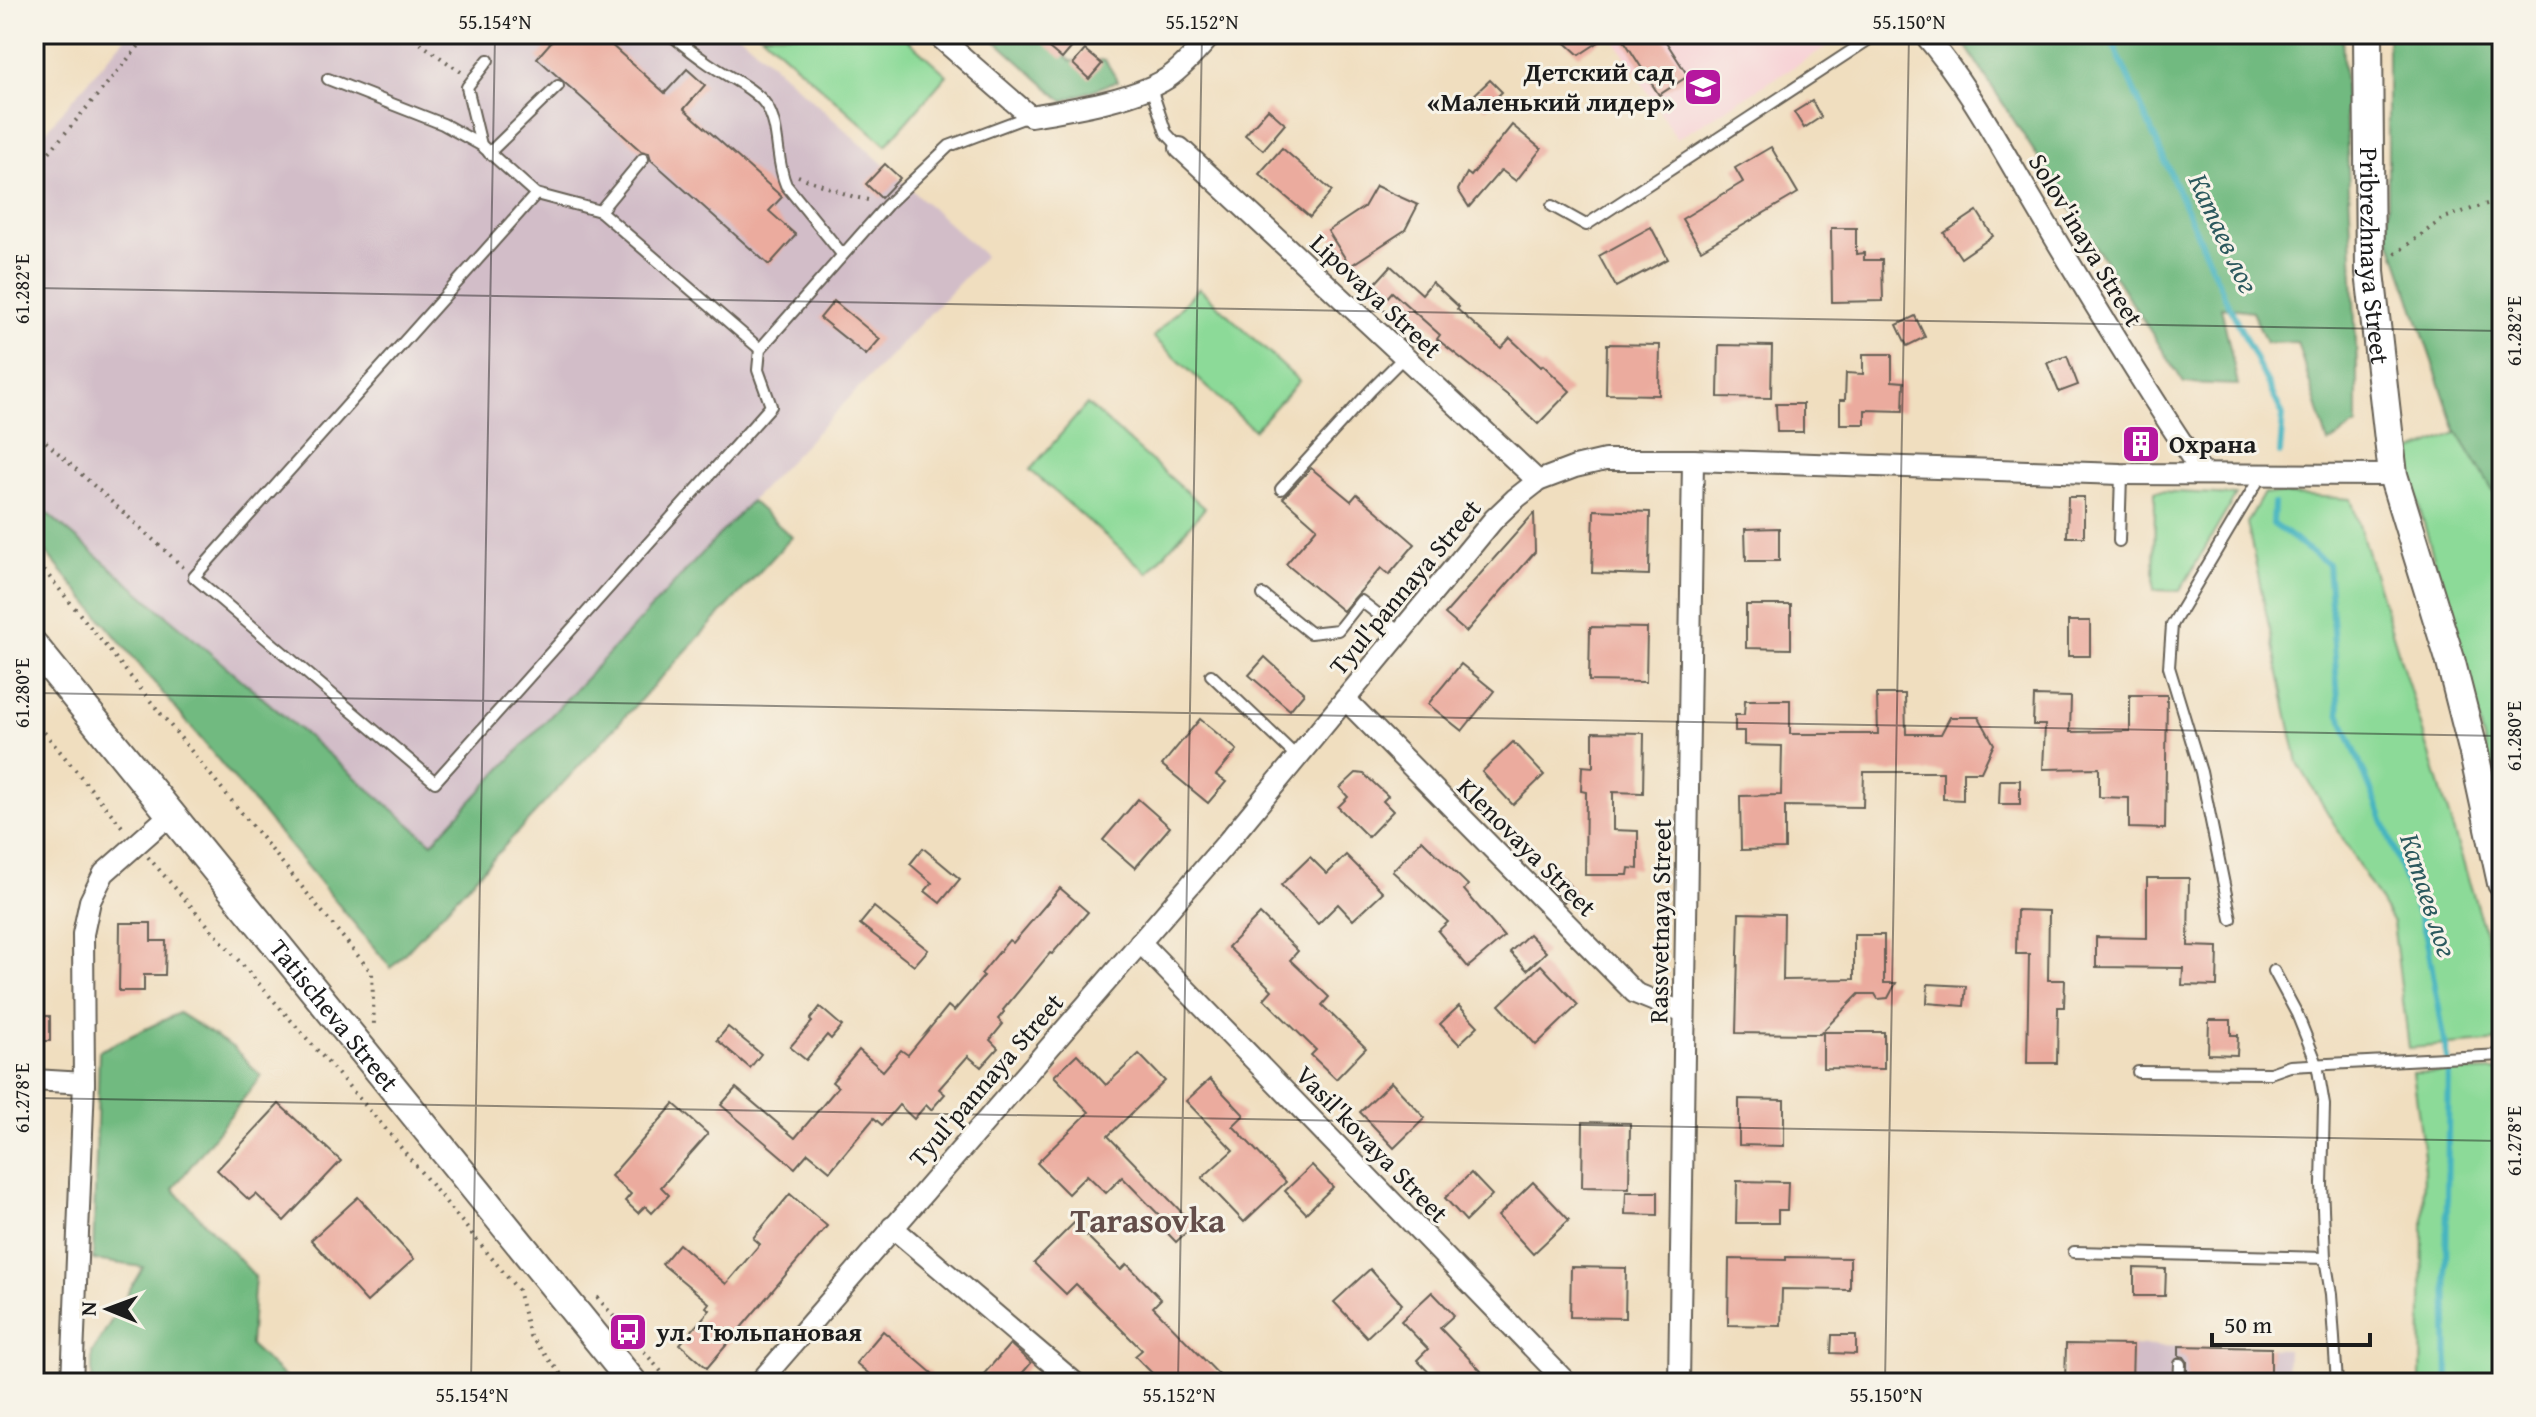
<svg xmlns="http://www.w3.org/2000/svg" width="2536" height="1417" font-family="'Gentium Book Plus',serif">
  <rect width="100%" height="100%" fill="#f7f3e8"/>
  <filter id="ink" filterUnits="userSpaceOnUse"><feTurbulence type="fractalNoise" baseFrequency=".0125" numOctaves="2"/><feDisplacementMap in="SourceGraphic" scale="16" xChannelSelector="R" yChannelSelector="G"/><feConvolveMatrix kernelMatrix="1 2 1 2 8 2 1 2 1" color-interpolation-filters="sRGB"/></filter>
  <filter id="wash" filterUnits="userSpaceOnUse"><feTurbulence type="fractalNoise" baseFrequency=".006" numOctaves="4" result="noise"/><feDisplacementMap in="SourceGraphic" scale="32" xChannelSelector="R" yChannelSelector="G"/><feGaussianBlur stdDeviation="1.8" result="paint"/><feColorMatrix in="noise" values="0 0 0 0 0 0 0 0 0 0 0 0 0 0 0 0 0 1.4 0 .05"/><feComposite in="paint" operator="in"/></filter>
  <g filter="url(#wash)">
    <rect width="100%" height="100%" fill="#f0debf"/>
    <!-- built -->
    <polygon fill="#f7cfd4" points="1611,34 1847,34 1677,139"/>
    <!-- industrial -->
    <g fill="#d2bdc8">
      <polygon points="128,34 739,34 985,256 751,501 432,844 34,502 34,145"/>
      <polygon points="2066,1344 2288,1349 2287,1383 2065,1383"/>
    </g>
    <!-- green -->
    <g fill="#8cda98" stroke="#547b5a" stroke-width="2">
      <polygon points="761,34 901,34 947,75 886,145"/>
      <polygon points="1199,288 1299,381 1254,430 1153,337"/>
      <polygon points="1087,404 1205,508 1148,573 1030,470"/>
      <polygon points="2502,414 2502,810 2466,671 2415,492 2408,453"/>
      <polygon points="2155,491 2236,495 2180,591 2154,590"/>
      <polygon points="2264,493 2351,499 2498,975 2502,1041 2409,1048 2393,923 2298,763 2247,523"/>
      <polygon points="2502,1071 2502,1383 2421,1383 2424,1156 2413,1073"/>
    </g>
    <!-- forest -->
    <g fill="#71ba80" stroke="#466b4e" stroke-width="2">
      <polygon points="988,34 1040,34 1071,61 1105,60 1118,81 1063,101"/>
      <polygon points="1958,34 2342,34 2357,366 2357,425 2328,443 2297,342 2266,343 2252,311 2221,307 2238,385 2184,383"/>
      <polygon points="2388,34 2502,34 2502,506 2455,428 2388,233"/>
      <polygon points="751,501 792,537 391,968 34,538 34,502 432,843"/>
      <polygon points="179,1013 234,1048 261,1076 173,1189 255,1276 250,1345 291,1383 92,1383 92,1353 143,1267 93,1260 99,1051"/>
    </g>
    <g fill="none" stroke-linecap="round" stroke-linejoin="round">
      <!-- stream -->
      <g stroke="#45b4c0" stroke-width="6">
        <polyline points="2109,34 2225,297 2283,415 2280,453"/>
        <polyline points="2274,504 2273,524 2328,564 2339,712 2380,812 2426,935 2449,1065 2446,1265 2448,1383"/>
      </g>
    </g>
    <g id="blocks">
      <!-- building -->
      <g fill="#ebab9e">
        <polygon points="558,34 599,34 665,93 687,69 705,85 684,109 782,197 769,211 796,235 769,265 651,160 649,153 641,151 537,58"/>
        <polygon points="1052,34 1059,34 1073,46 1062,59 1043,43"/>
        <polygon points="1556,34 1611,34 1579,55"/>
        <polygon points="1620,34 1661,34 1688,76 1659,95"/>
        <polygon points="1085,50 1102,64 1089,79 1073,64"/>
        <polygon points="1490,80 1502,92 1486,108 1473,96"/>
        <polygon points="1812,101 1821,117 1804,128 1794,112"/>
        <polygon points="1268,109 1285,124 1263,150 1245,135"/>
        <polygon points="1512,125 1541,149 1516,181 1501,170 1469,207 1458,190 1467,173 1471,176"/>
        <polygon points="1771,147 1798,193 1701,250 1682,219 1743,182 1735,168"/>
        <polygon points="1282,148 1332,191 1310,217 1259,174"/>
        <polygon points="885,164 900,178 881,198 866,184"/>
        <polygon points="1376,186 1418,205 1405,230 1350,266 1328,231 1364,207"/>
        <polygon points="1977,211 1993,236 1961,258 1944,233"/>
        <polygon points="1651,227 1668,259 1616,287 1599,256"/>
        <polygon points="1831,228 1856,228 1856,254 1864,253 1864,260 1882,260 1883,301 1832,302"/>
        <polygon points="1391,266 1422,294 1432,282 1459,307 1457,309 1501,348 1510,338 1541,367 1543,365 1570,391 1538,424 1511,398 1437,339 1440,335 1392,292 1385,300 1371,288"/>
        <polygon points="834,301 880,339 866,355 820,318"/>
        <polygon points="1915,316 1925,337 1907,346 1897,325"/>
        <polygon points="1607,344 1660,345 1659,395 1606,394"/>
        <polygon points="1719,345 1772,346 1771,398 1718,397"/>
        <polygon points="1863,354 1892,354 1892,381 1904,382 1903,411 1865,410 1865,424 1840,424 1840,400 1845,400 1846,373 1863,374"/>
        <polygon points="2067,356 2078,385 2059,392 2047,363"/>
        <polygon points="1776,404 1803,404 1803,432 1777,432"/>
        <polygon points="2131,430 2152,431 2151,458 2130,457"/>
        <polygon points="1311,468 1351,501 1357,494 1415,544 1389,575 1381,568 1343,611 1286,564 1317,528 1283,498"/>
        <polygon points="2068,497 2084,497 2084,537 2067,537"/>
        <polygon points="1594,510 1650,512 1649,575 1592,573"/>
        <polygon points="1534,513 1535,552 1466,632 1445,614"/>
        <polygon points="1779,528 1779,561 1746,561 1745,529"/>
        <polygon points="1746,605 1791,605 1791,649 1746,648"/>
        <rect x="2068" y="621" width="22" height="35"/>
        <polygon points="1590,627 1647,628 1646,682 1589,681"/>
        <polygon points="1265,657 1304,693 1290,710 1249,675"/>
        <polygon points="1461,664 1494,691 1462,731 1428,704"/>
        <polygon points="1877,694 1905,694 1906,734 1941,734 1950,717 1979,717 1994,744 1981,772 1963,772 1963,800 1943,799 1943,772 1864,772 1863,807 1785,806 1785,849 1741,850 1740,796 1781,795 1782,746 1744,745 1744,731 1735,731 1735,715 1744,715 1745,700 1790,700 1790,734 1878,734"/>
        <polygon points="2130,695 2167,695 2165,829 2129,828 2129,798 2099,797 2099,768 2043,769 2045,725 2033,725 2034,696 2071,697 2070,732 2130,731"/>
        <polygon points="1200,719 1237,750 1216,775 1226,782 1208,803 1162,765"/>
        <polygon points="1593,732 1644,733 1643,793 1613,792 1613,830 1638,831 1638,869 1629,868 1628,875 1585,875 1586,792 1581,791 1582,766 1593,767"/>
        <polygon points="1513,742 1544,775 1513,805 1482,772"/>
        <polygon points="1356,773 1364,774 1388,796 1383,801 1393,811 1368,837 1338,807 1348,797 1340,788"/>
        <polygon points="2000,780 2020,780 2020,804 1999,804"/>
        <polygon points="1138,799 1170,827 1135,868 1103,840"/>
        <polygon points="1422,840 1468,885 1464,890 1504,937 1468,967 1438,931 1448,922 1392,871"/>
        <polygon points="923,848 960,879 940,903 925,891 932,883 910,864"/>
        <polygon points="1346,855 1383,892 1353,920 1338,904 1318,924 1281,885 1310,857 1327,874"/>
        <polygon points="1556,871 1575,891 1564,902 1544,883"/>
        <polygon points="2147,878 2189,878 2188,946 2218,947 2217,986 2182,985 2183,968 2096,967 2096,937 2147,938"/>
        <polygon points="1060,888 1088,912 1052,954 1050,953 1003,1010 1004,1012 998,1019 1003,1024 990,1040 998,1048 981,1067 968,1056 939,1089 945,1094 931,1110 926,1105 914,1119 899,1105 882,1125 874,1118 830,1171 808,1153 795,1168 721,1105 736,1088 795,1138 838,1087 832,1082 859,1050 883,1071 901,1050 908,1055 948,1006 954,1011 984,976 981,974 1009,940 1013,943"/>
        <polygon points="874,907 928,950 914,966 860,924"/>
        <polygon points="2017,910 2049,911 2048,980 2065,980 2064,1007 2058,1007 2057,1063 2027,1063 2029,954 2016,954"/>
        <polygon points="1739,913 1784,914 1783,980 1854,979 1854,935 1884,935 1884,983 1896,983 1888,998 1878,999 1875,994 1859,994 1820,1034 1736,1033"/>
        <polygon points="1260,914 1298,951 1290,960 1329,997 1322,1005 1366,1048 1336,1079 1311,1055 1316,1050 1264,999 1272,990 1228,947"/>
        <polygon points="120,923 151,923 151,941 166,941 165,975 144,975 144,991 119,991"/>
        <polygon points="1529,934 1546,952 1527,970 1510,952"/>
        <polygon points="1541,965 1578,1005 1536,1045 1499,1005"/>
        <polygon points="1928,984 1966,986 1964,1006 1927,1003"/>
        <polygon points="1459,1006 1478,1026 1459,1044 1440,1024"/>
        <polygon points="820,1007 842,1026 831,1039 827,1035 806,1060 790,1047 812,1022 810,1020"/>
        <rect x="34" y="1016" width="16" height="25"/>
        <polygon points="2209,1020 2231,1020 2231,1035 2238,1035 2237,1055 2208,1054"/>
        <polygon points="728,1027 761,1054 750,1068 717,1040"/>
        <polygon points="1823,1032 1884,1032 1884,1069 1823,1068"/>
        <polygon points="1077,1054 1106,1085 1139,1054 1165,1081 1108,1136 1194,1225 1176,1242 1156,1221 1161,1217 1122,1177 1106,1193 1087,1175 1068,1194 1037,1163 1089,1112 1054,1076"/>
        <polygon points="1210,1079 1244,1115 1233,1126 1286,1182 1244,1222 1202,1178 1233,1150 1186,1101"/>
        <polygon points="1391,1082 1425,1118 1394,1148 1360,1112"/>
        <polygon points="1739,1099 1784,1100 1784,1146 1739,1145"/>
        <polygon points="279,1104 341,1161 284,1221 256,1194 249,1200 217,1170"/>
        <polygon points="674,1104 708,1134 661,1187 669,1195 652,1213 645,1206 638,1213 625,1201 631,1194 611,1176"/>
        <polygon points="1583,1122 1630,1123 1629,1188 1582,1187"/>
        <polygon points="1312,1165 1333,1187 1306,1213 1285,1191"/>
        <polygon points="1471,1173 1492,1195 1466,1221 1445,1198"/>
        <polygon points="1737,1181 1788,1182 1787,1210 1778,1210 1778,1223 1736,1223"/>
        <polygon points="1533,1182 1569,1220 1533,1254 1498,1216"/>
        <polygon points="1626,1192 1658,1192 1658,1215 1625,1214"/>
        <polygon points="790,1194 827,1226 707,1368 680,1344 710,1310 706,1307 709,1303 662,1264 679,1244 726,1284 760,1244 753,1238"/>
        <polygon points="358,1197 414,1259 367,1302 311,1240"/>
        <polygon points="1074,1223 1121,1270 1127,1264 1161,1299 1153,1307 1227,1383 1162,1383 1135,1356 1142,1350 1076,1284 1066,1294 1034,1263"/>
        <polygon points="1786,1257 1850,1258 1850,1290 1782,1289 1781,1326 1728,1325 1729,1259 1786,1260"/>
        <polygon points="1571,1267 1626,1268 1625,1318 1570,1317"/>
        <polygon points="2134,1268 2166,1269 2165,1296 2134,1296"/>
        <polygon points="1370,1269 1402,1304 1367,1337 1334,1302"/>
        <polygon points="1432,1292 1454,1315 1440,1328 1481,1371 1468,1383 1439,1383 1417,1360 1428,1349 1401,1321"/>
        <polygon points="883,1331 932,1373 923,1383 880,1383 856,1363"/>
        <polygon points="1832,1335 1856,1335 1856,1354 1831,1353"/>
        <polygon points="1010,1344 1031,1363 1014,1383 976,1383"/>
        <polygon points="2066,1344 2133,1345 2132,1383 2065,1383"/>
        <polygon points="2179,1346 2271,1348 2271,1383 2187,1382 2187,1361 2184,1357 2179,1356"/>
      </g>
    </g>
  </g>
  <g filter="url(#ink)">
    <use href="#blocks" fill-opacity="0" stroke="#666055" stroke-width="2"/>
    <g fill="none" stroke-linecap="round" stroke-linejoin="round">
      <!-- lane casing -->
      <g stroke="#666055" stroke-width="14">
        <g id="lane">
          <path d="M670,34C681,43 693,53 705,61C722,74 755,88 766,105C781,128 775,160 786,185L842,254"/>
          <polyline points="328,79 443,124 481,145 536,194 600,211 760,349 887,205 949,146 1029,116"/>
          <polyline points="1151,88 1166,133 1180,148"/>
          <polyline points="481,145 467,87 488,60"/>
          <polyline points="489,153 558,86"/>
          <polyline points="536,194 194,577 435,782 771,406 758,370 760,349"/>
          <polyline points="1552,206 1586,225 1877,34"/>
          <polyline points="600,211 643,159"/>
          <polyline points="1281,489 1371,390 1403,358"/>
          <polyline points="2119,541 2121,474"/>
          <polyline points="1263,595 1310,633 1338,630 1361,601 1401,632"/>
          <polyline points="1211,675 1297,757"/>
          <polyline points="2231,919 2201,772 2169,667 2172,625 2262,474"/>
          <polyline points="2274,971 2297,1014 2317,1064 2324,1105 2322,1184 2325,1258 2331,1294 2337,1383"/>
          <polyline points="2138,1072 2270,1073 2290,1066 2502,1055"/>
          <polyline points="2074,1252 2325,1258"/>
          <polyline points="2179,1383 2180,1364"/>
        </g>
      </g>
      <!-- street casing -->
      <g stroke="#666055" stroke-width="24">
        <g id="street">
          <path d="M936,34L1030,116C1068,110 1144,98 1173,74C1187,63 1200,48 1212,34"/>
          <path d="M1924,34C1969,86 2002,150 2037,208C2090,298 2144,387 2202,473"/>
          <polyline points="1180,148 1538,481"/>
          <polyline points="1345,699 1635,993 1684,1013"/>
          <polyline points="1140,942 1567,1383"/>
          <polyline points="34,1080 84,1083"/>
          <polyline points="892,1227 1075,1383"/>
          <polyline points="72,1383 84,1083 83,934 90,901 104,873 171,814"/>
          <polyline points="759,1383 1229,840 1494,519 1515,499 1538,481 1575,467 1605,460 1693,460 2121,474 2393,475"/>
          <polyline points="1679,1383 1693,460"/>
        </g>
      </g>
      <!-- secondary casing -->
      <g stroke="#666055" stroke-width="32">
        <g id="secondary">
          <path id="s1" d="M2368,34L2370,272L2393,475L2450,659L2473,749L2502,883"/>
          <path id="s2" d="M34,646L633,1383"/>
        </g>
      </g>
      <!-- path -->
      <g stroke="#666055" stroke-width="4" stroke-dasharray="2 6" stroke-linecap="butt">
        <polyline points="407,34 461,72"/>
        <polyline points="34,170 149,34"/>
        <polyline points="798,176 854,197 873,201"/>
        <polyline points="2395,254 2444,218 2502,199"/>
        <polyline points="34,431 183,567"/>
        <polyline points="34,558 372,973 374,1025"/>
        <polyline points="34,720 124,829"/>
        <polyline points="148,857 379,1121 518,1290 530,1336 568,1383"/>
        <polyline points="597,1297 671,1383"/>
      </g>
      <!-- lane -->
      <use href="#lane" stroke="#fff" stroke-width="10"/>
      <!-- street -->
      <use href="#street" stroke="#fff" stroke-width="20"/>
      <!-- secondary -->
      <use href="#secondary" stroke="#fff" stroke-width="28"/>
    </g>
  </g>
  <!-- ticks -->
  <path fill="none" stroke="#1c1c1c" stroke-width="2" stroke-opacity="0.45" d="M34,288L2502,331M34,693L2502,736M34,1098L2502,1141M471,1383L495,34M1178,1383L1202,34M1885,1383L1909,34"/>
  <!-- icons -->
  <defs>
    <g id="school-square" transform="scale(2)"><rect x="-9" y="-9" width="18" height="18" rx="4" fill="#b5179e" stroke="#f7f3e8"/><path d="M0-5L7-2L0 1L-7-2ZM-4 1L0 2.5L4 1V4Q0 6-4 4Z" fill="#fff"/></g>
    <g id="building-square" transform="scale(2)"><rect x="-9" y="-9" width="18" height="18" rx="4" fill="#b5179e" stroke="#f7f3e8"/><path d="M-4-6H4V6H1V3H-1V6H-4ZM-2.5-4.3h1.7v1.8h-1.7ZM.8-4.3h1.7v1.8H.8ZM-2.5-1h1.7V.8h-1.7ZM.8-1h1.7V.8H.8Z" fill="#fff"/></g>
    <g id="bus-square" transform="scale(2)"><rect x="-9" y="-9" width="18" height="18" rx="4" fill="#b5179e" stroke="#f7f3e8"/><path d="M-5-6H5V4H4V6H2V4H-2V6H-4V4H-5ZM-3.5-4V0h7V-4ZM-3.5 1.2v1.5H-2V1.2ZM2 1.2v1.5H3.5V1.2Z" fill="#fff"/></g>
  </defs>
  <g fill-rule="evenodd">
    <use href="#school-square" x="1703" y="87"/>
    <use href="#building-square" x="2141" y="444"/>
    <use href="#bus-square" x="628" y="1332"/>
  </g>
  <g text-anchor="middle" stroke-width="6" stroke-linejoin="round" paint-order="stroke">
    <!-- poi labels -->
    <g font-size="26" font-weight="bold" fill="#1c1c1c" stroke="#f7f3e8" text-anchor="start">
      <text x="1675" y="81" text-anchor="end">Детский сад<tspan x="1675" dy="30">«Маленький лидер»</tspan></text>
      <text x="2169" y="453">Охрана</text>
      <text x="656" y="1341">ул. Тюльпановая</text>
    </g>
    <!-- street labels -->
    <g font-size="26" fill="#1c1c1c" stroke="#f7f3e8">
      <text transform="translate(2086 240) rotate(59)" y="9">Solov'inaya Street</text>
      <text dy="9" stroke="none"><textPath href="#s1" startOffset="222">Pribrezhnaya Street</textPath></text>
      <text transform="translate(1376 296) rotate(43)" y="9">Lipovaya Street</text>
      <text transform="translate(1405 587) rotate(-50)" y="9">Tyul'pannaya Street</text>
      <text transform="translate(1527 847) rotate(45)" y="9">Klenovaya Street</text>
      <text transform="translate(1660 921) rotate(-89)" y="9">Rassvetnaya Street</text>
      <text dy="9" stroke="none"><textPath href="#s2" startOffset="476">Tatischeva Street</textPath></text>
      <text transform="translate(986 1080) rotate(-49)" y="9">Tyul'pannaya Street</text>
      <text transform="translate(1372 1144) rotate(46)" y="9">Vasil'kovaya Street</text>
    </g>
    <!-- water labels -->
    <g font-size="28" font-style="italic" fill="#2c595e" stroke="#f7f3e8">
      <text transform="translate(2224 233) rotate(65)" y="10">Катаев лог</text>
      <text transform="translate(2429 895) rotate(72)" y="10">Катаев лог</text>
    </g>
    <!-- district labels -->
    <g font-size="34" font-weight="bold" fill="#644e4a" stroke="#f7f3e8">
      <text x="1148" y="1232">Tarasovka</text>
    </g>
  </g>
  <!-- margin -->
  <rect width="2536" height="1417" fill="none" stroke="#f7f3e8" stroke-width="88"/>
  <!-- north arrow -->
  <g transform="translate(108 1309) rotate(271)" stroke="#f7f3e8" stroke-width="6" paint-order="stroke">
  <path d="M0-6L14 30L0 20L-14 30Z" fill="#1c1c1c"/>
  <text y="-12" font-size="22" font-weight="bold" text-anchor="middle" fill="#1c1c1c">N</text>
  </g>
  <!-- scale -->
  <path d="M2212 1333v12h158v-12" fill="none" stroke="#1c1c1c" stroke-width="4"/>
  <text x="2224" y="1333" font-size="24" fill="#1c1c1c" stroke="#f7f3e8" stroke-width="6" paint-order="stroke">50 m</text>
  <rect x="44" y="44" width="2448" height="1329" fill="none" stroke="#1c1c1c" stroke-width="3"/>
  <g font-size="20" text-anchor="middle" fill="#1c1c1c">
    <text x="495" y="29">55.154°N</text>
    <text x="1202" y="29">55.152°N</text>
    <text x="1909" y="29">55.150°N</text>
    <text transform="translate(22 289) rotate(-90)" y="7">61.282°E</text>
    <text transform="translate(2514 331) rotate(-90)" y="7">61.282°E</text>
    <text transform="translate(22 693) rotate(-90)" y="7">61.280°E</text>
    <text transform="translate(2514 736) rotate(-90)" y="7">61.280°E</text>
    <text transform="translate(22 1098) rotate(-90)" y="7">61.278°E</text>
    <text transform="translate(2514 1141) rotate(-90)" y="7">61.278°E</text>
    <text x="472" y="1402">55.154°N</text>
    <text x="1179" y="1402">55.152°N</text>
    <text x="1886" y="1402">55.150°N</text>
  </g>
</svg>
